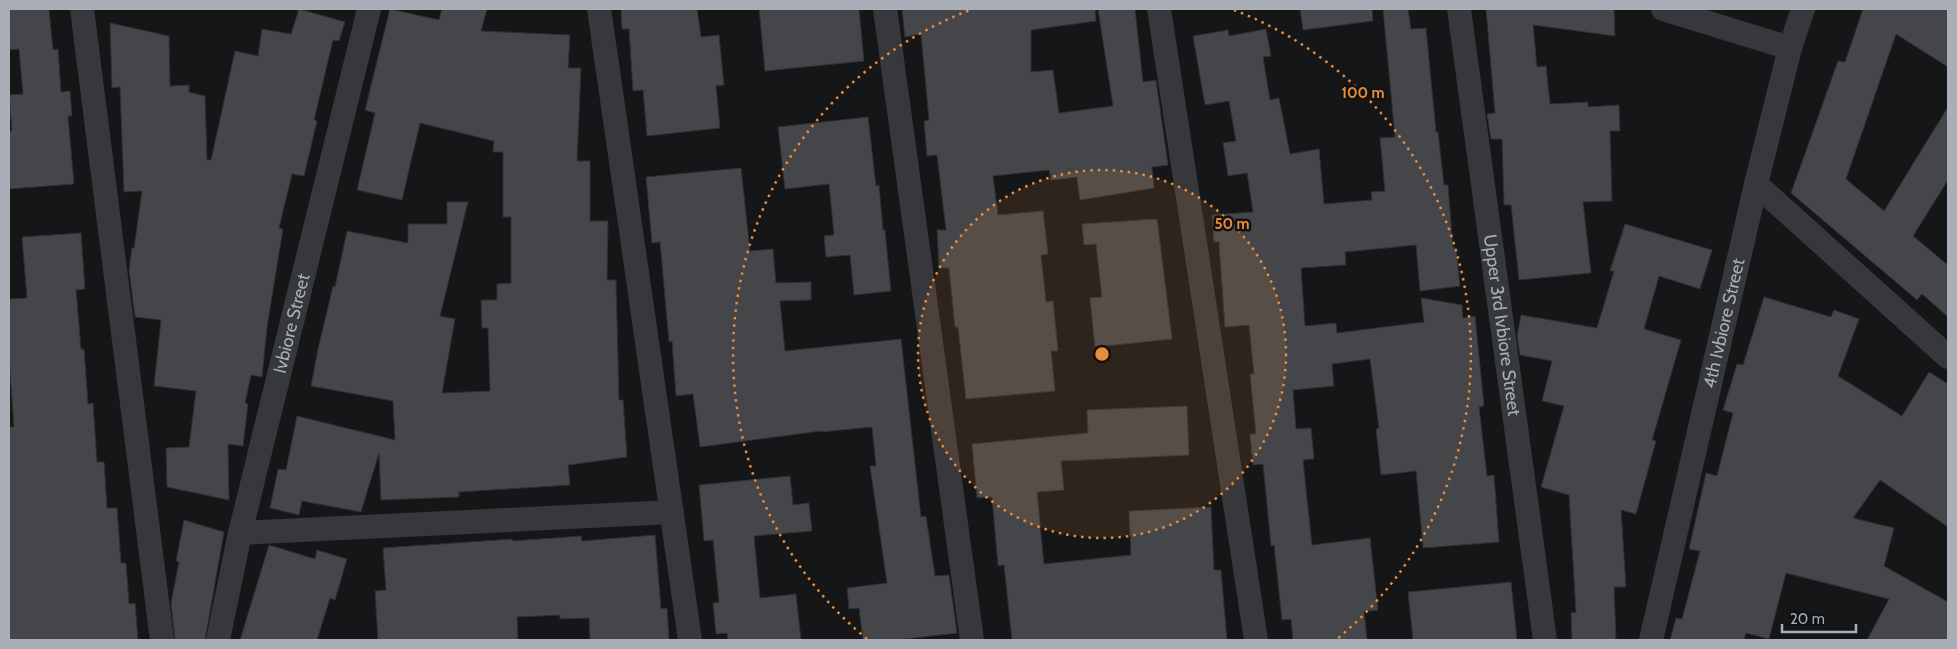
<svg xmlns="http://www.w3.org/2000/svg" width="1957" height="649" font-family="Cabin,sans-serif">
  <rect width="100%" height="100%" fill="#151617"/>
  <!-- building -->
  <g fill="#44464a" stroke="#2f3033">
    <polygon points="10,9 49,9 53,50 58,49 61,92 70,91 72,116 68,116 74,184 9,189 9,131 12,131 9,95 23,94 19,49 9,50"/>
    <polygon points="299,9 345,22 339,41 333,40 314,120 317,121 304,176 292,174 279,228 283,229 267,327 262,377 251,375 245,403 248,404 243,446 228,444 229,500 167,487 166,448 189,447 196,391 154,386 161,320 135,317 129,270 132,248 134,248 142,191 124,192 120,87 112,88 110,23 169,36 170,86 189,85 189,92 205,96 207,160 211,160 235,51 258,56 262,29 291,34"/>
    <polygon points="390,9 439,20 442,9 487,9 481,31 570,35 568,68 581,68 577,161 590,161 590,221 608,221 607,280 616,280 619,400 623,400 627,457 568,465 570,485 459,492 459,497 381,500 379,453 361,512 302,501 299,515 270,508 278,469 286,470 297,416 395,440 393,401 311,386 318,349 333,286 335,287 347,231 408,243 408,224 447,224 447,202 468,202 440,316 455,319 442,393 490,391 488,328 482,328 481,300 497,300 497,284 511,283 511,217 503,217 503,152 493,152 494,141 420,123 402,200 357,190 375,113 365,110"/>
    <polygon points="621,9 697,9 701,37 719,35 724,85 716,86 720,128 647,136 643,90 633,91 629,29 622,29"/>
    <polygon points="759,9 859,9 864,61 765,71"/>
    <polygon points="902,9 1095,9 1096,21 1031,30 1031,72 1053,70 1059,113 1113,106 1098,9 1135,9 1143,82 1156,80 1168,165 1152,167 1154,188 1080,200 1077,177 1051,180 1049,170 993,176 998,215 1043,211 1048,254 1041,255 1046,302 1053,301 1058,351 1051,351 1055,391 966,399 958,327 955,327 949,268 939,268 937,230 946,230 937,155 927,156 924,121 929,120 921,34 905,37"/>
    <polygon points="1300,9 1372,9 1373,21 1303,30"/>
    <polygon points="1383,9 1408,9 1411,29 1426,28 1436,132 1438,132 1444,185 1448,185 1453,248 1456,248 1460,286 1420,291 1416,245 1345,252 1346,265 1301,268 1305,326 1336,323 1337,333 1424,322 1421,298 1462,305 1463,318 1475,316 1484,406 1479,407 1487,476 1494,475 1499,542 1423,548 1416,471 1381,475 1376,429 1379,428 1370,359 1332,364 1334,386 1293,390 1296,429 1311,428 1314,459 1303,460 1312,545 1370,538 1378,610 1364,611 1367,640 1293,640 1291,619 1282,620 1274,545 1271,546 1263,464 1253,465 1250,434 1256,434 1250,374 1254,374 1249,325 1225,327 1219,242 1214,242 1212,215 1253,212 1247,173 1228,176 1223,143 1236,141 1229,101 1205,105 1193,36 1228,30 1229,36 1266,29 1271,56 1263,57 1270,100 1279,98 1290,154 1319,149 1324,204 1372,200 1371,192 1385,191 1380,138 1395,137"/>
    <polygon points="1486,9 1614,9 1615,36 1533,25 1537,67 1546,66 1550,104 1588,102 1588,107 1619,105 1620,131 1610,131 1612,201 1583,202 1591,273 1519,280 1511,205 1504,205 1502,139 1491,139 1487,114 1495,113"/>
    <polygon points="1863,9 1948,9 1948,67 1896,34 1846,179 1884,211 1948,107 1948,180 1913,236 1948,265 1948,317 1922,294 1917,300 1791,193 1838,61 1845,62"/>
    <polygon points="868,117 876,186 879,185 883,230 885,230 891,291 854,295 850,255 826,257 824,236 834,235 829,184 785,189 778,127"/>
    <polygon points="741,168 750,251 773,249 776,283 811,282 811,300 780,301 785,351 901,339 921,517 926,516 935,576 949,575 957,633 897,640 863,640 859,608 849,609 847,588 887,583 870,466 876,466 872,427 821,432 821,431 700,447 693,394 676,396 672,341 669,342 660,242 652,243 646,177"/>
    <polygon points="1157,219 1172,339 1095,347 1090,298 1102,297 1096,244 1084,245 1082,224"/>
    <polygon points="1625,224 1712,250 1700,289 1659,276 1644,329 1681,340 1652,440 1656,441 1636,514 1621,510 1626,587 1614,587 1616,640 1572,640 1571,613 1576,612 1569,495 1541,487 1564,406 1542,401 1552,361 1520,355 1517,336 1521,315 1597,328 1614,271 1610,271"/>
    <polygon points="81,233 85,289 76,290 81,349 84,349 88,404 93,403 97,462 104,462 107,508 117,508 121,563 126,563 129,604 135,603 138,640 9,640 9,427 14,427 9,358 9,299 27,298 22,237"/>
    <polygon points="1764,297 1831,317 1834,310 1859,319 1838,376 1902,416 1929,372 1948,384 1948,527 1880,480 1853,518 1894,528 1884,566 1948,602 1948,640 1867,640 1889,599 1786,573 1769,639 1746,633 1744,640 1670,640 1676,618 1682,619 1700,551 1689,549 1706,473 1717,476 1733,413 1723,410 1737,364 1743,365"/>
    <polygon points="1187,406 1189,455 1061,461 1064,490 1037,492 1044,564 1131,555 1129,511 1211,507 1214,570 1221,570 1227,640 1012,640 1004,565 998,566 992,497 977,498 972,444 1088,433 1087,410"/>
    <polygon points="790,476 793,505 809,503 812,531 754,536 760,598 796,594 801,640 728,640 727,633 716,634 713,603 719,602 713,540 704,541 699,485"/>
    <polygon points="184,520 224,532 205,640 175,640 171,603 179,562 176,561"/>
    <polygon points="655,535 661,609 667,608 669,640 590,640 589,618 560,619 560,615 517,617 518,640 378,640 375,591 386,590 383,548 512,539 513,541 581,536 582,541"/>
    <polygon points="269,545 315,559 317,550 347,559 335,600 330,598 317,640 240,640"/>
    <polygon points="1511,582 1517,640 1413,640 1408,592"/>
  </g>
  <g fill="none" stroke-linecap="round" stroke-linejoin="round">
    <!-- minor -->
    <g stroke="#36383c" stroke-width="24">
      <polyline points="82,9 162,640"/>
      <polyline points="599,9 690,640"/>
      <polyline points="885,9 972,640"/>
      <polyline points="1159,9 1256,640"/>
      <path id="s1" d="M1459,9L1545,640"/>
      <polyline points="1663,9 1790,48"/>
      <polyline points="1756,184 1948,357"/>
      <polyline points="240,533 672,512"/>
      <path id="s2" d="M218,640L240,533L369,9"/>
      <path id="s3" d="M1651,640L1756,184L1790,48L1803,9"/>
    </g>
  </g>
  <!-- distance rings -->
  <circle cx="1102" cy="354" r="184" fill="#eb8c3a" fill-opacity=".12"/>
  <g fill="none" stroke="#eb8c3a" stroke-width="2.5" stroke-dasharray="2.5 5">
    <circle cx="1102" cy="354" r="184"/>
    <path d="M867 639A369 369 0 0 1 970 10M1234 10A369 369 0 0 1 1337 639"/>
  </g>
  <g text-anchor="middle" stroke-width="5" stroke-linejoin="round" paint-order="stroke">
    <!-- street labels -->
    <g font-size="18" fill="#a8afb7" stroke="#101112">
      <text dy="6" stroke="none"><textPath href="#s2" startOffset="325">Ivbiore Street</textPath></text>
      <text dy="6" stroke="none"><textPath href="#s1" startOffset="319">Upper 3rd Ivbiore Street</textPath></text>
      <text dy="6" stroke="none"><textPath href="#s3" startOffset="325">4th Ivbiore Street</textPath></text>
    </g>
  </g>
  <circle cx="1102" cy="354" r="8" fill="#eb8c3a" stroke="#101112" stroke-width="2.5"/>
  <g font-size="15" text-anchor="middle" font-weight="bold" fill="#eb8c3a" stroke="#101112" stroke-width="5" stroke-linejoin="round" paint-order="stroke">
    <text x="1363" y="98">100 m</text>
    <text x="1232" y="229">50 m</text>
  </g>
  <!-- border -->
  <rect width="1957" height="649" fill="none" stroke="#a8afb7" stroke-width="20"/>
  <!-- scale -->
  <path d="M1782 624v8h74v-8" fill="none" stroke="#a8afb7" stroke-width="2.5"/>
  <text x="1790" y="624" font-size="15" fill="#a8afb7" stroke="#101112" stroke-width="4" paint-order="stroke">20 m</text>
</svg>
